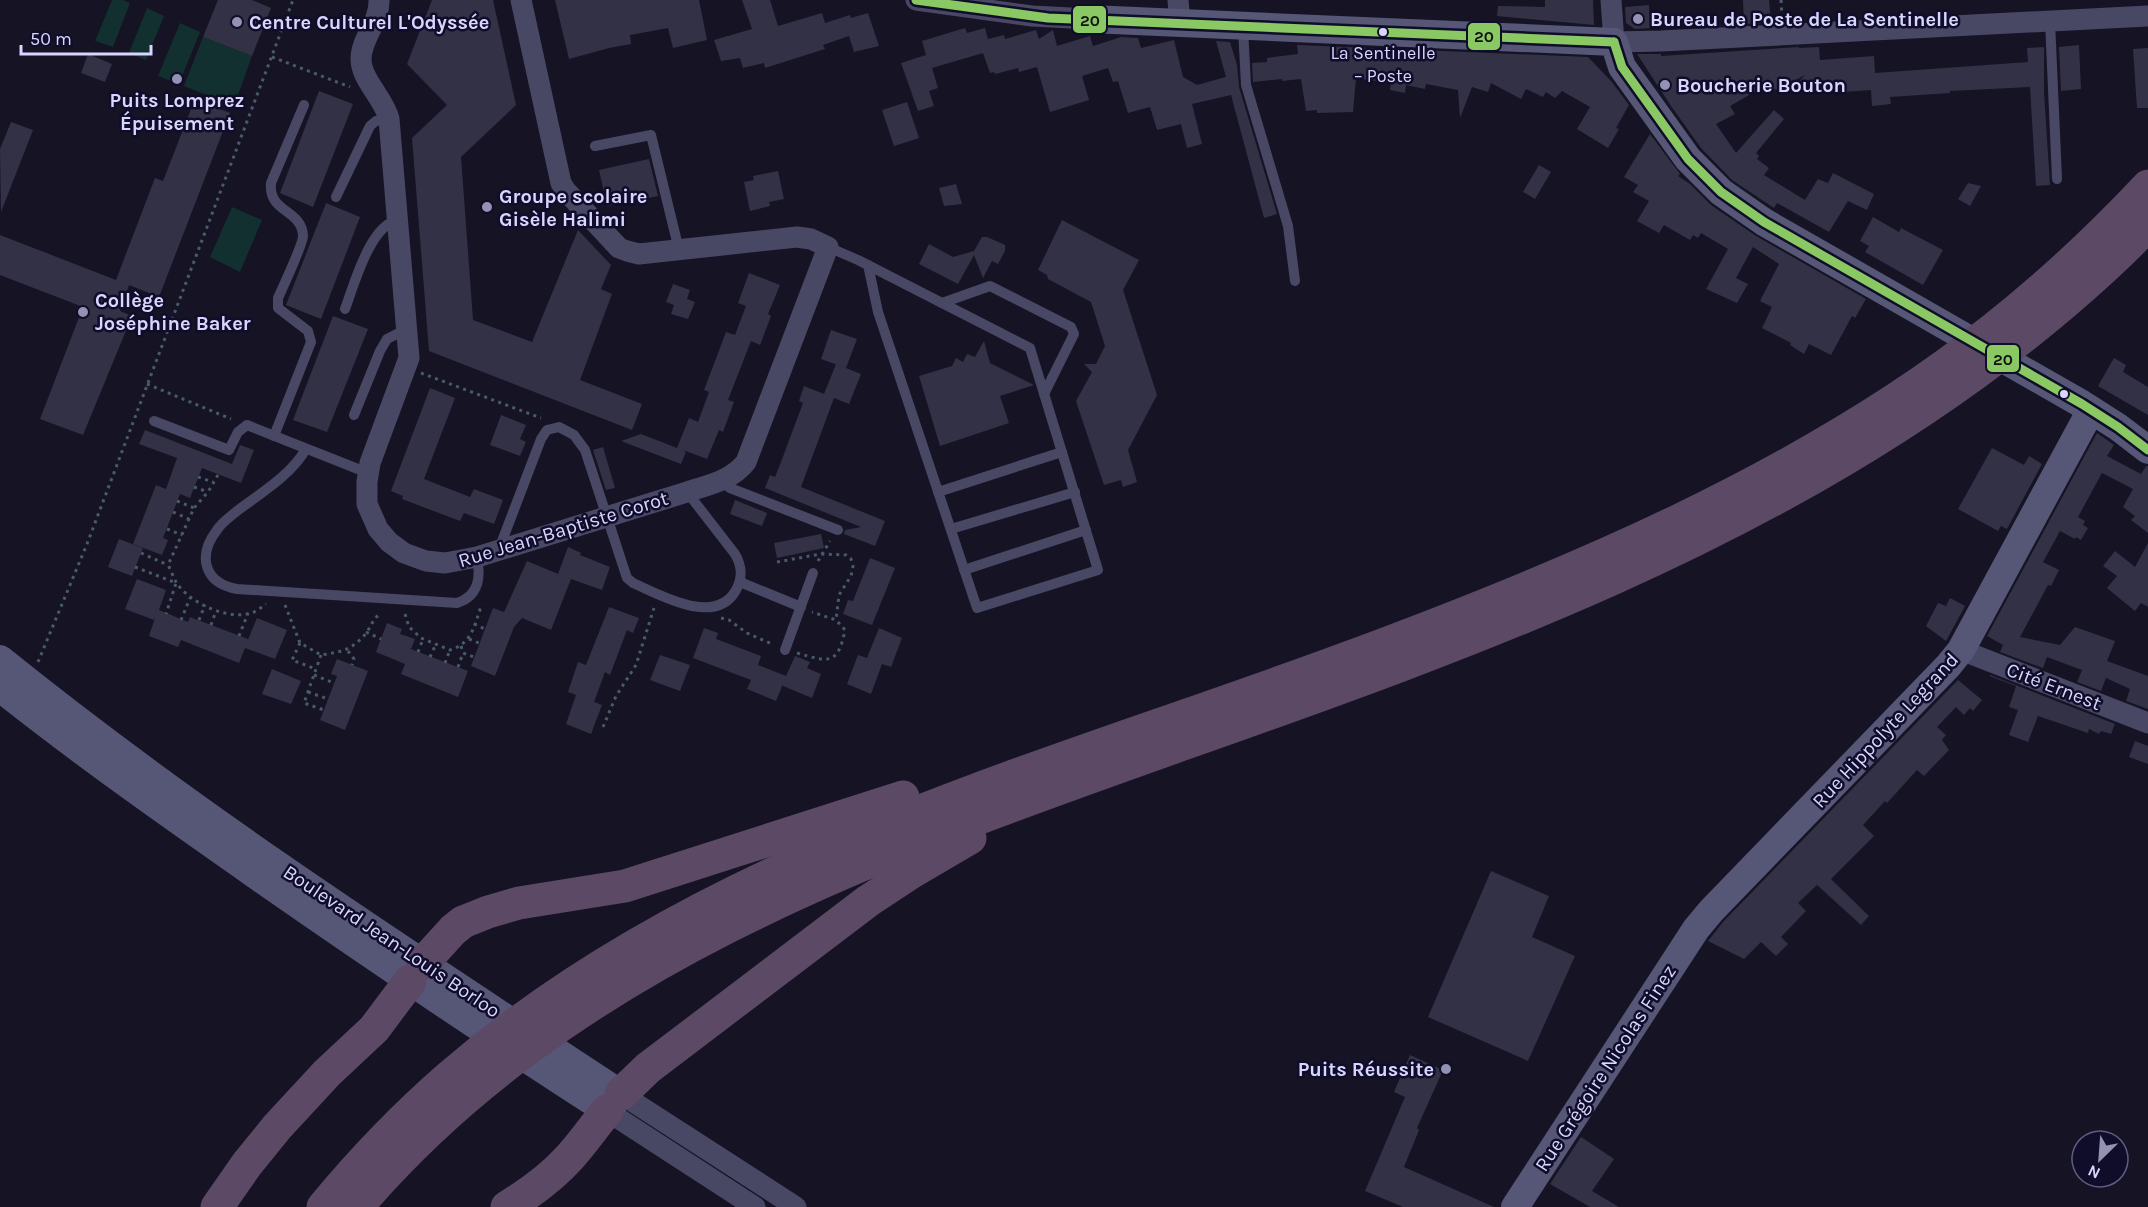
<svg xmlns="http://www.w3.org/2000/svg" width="2148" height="1207" font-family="Karla,sans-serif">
  <rect width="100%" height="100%" fill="#151324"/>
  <!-- green -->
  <g fill="#11302f">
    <polygon points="112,0 123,0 130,3 113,47 95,41"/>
    <polygon points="147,8 164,16 146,60 129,53"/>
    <polygon points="180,23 200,32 179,84 158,76"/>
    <polygon points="203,37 252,56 234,106 184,86"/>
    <polygon points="232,207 262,220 240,272 210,257"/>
  </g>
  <!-- building -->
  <g fill="#333146">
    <polygon points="218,0 252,0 271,8 252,56 203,37"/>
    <polygon points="432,0 493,0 516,105 461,157 473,320 532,342 578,230 611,265 601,289 612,294 580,380 642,404 632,430 429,351 412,138 447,105 407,64"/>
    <polygon points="555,0 699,0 707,40 673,48 668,28 630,35 631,44 609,48 569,59"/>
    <polygon points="742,0 770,0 778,26 822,13 825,23 850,15 851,18 868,13 879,46 854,52 849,36 823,45 825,49 765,68 764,63 743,68 740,58 721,61 714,40 752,29"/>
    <polygon points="1545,0 1593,0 1594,25 1497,16 1498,6 1545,7"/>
    <polygon points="1743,0 1769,0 1771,23 1744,24"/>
    <polygon points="1649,5 1650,28 1635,29 1626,23 1625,7"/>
    <polygon points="965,28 967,33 985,28 988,39 1004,35 1005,39 1036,30 1039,39 1053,30 1057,46 1090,36 1093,46 1121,37 1138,38 1141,48 1174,40 1183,77 1197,85 1226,77 1216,41 1230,42 1237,65 1239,87 1277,214 1264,218 1231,95 1192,104 1202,144 1187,148 1181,124 1157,130 1150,107 1128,113 1118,81 1113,82 1108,68 1082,76 1089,100 1050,112 1037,67 1019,72 1018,68 995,74 994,72 990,73 983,53 932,68 938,88 929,91 934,106 918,111 901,63 926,55 922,41"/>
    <polygon points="1297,45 1588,57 1611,81 1629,105 1616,128 1619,129 1608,148 1577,129 1590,107 1562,91 1555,98 1546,92 1543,97 1526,89 1521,99 1491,83 1488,92 1472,87 1460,118 1458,90 1426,84 1425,89 1406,85 1405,93 1390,90 1391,83 1356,78 1353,112 1317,113 1317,110 1306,111 1301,79 1282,81 1282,79 1253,82 1252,63 1267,62 1267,58 1298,54"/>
    <polygon points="2079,45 2081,89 2061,91 2059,47"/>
    <polygon points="1799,47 1799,48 1819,47 1820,60 1874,56 1875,73 2028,62 2027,48 2044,47 2044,92 2050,185 2036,186 2030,87 1950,91 1950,93 1890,97 1891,104 1872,106 1871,90 1828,93 1828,83 1795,86 1805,75 1780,89 1771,90 1770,83 1730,106 1735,114 1716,124 1736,153 1774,110 1784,119 1756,153 1759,156 1757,159 1769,168 1764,175 1805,200 1818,179 1828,183 1833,173 1874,194 1867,210 1848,201 1829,232 1777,203 1774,208 1732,180 1701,148 1671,106 1637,54 1661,54 1661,56"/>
    <polygon points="2148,48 2148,108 2137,108 2133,49"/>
    <polygon points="88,54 112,64 105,82 81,73"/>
    <polygon points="319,91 353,104 313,207 280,193"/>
    <polygon points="195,99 230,113 159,297 129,285 120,311 132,316 83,435 40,419 83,307 0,275 0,235 116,280 155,178 163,181"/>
    <polygon points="907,102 919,138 894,146 882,110"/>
    <polygon points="11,122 33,130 1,212 0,149"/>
    <polygon points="1650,134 1680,174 1678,176 1690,184 1711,205 1756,236 1866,299 1855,318 1852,316 1831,355 1809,344 1804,354 1790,345 1791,343 1762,328 1772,307 1760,301 1779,264 1753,247 1736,278 1748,284 1737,303 1706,289 1728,249 1701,233 1698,238 1693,235 1690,240 1664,225 1659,233 1637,221 1649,201 1633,192 1638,185 1624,177"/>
    <polygon points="649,159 658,196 607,206 599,170"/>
    <polygon points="1539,165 1551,172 1535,199 1523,192"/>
    <polygon points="778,171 784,199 769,202 770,206 750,211 744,182 754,180 753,176"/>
    <polygon points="1968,183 1981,186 1970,206 1958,199"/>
    <polygon points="956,184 962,204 944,206 939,188"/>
    <polygon points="326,203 360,217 321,319 286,305"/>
    <polygon points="1873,217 1899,232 1901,228 1943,250 1923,285 1865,252 1869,246 1860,241"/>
    <polygon points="1062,220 1139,260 1123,290 1157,395 1128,450 1137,482 1123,487 1121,480 1104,485 1076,401 1092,372 1084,364 1096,364 1105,346 1091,302 1048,279 1047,275 1038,270"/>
    <polygon points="982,237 987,237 1005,245 1005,251 998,264 992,261 983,278 974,255 958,284 919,264 929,244 953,257 974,251"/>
    <polygon points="749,273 780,285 768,314 771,316 760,345 751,341 728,400 734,402 723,432 719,430 707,459 683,450 686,452 681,464 621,441 641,434 677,448 689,418 698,422 709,392 704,390 726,332 735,335 746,306 738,303"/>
    <polygon points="673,284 690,290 687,299 695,302 688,319 671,314 674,305 666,302"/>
    <polygon points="333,316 368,329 327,432 293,420"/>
    <polygon points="831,330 857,339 846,368 821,359"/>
    <polygon points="984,341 990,363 1034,385 1000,396 1009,423 940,446 919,376 952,366 956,358 963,362 967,354 975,357"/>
    <polygon points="2114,358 2126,365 2123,372 2148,387 2148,415 2098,386"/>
    <polygon points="836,364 861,374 849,404 834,398 801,487 885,521 875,546 844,534 845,530 861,527 765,488 770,475 775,477 781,462 803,403 799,401 804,386 824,394"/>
    <polygon points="430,388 455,398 424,479 470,497 474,489 503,500 494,524 464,513 460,521 402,499 403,496 391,491"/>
    <polygon points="501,415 526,425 520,439 526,442 520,456 490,445"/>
    <polygon points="145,430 232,464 240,445 254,450 241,483 202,468 190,498 180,494 163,538 168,540 162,555 133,544 156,485 166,489 177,458 139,444"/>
    <polygon points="2097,433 2114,445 2107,456 2141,474 2146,466 2148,466 2148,533 2131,520 2135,516 2123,507 2133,489 2102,473 2078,517 2085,521 2083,525 2088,528 2081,540 2076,537 2075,539 2060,531 2043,562 2059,570 2051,586 2048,585 2020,637 2060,645 2075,627 2115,641 2107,661 2148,676 2148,709 2126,701 2130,689 2106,678 2101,691 2077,682 2082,670 2047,657 2043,668 2000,652 2003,645 1987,636"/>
    <polygon points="603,447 615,488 606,490 593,450"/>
    <polygon points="1992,448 2024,465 2029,456 2042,464 2007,529 2001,526 1998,531 1958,509"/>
    <polygon points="735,500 767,513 762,526 730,514"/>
    <polygon points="821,534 824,548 777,558 774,543"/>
    <polygon points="119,539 143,548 132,576 108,567"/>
    <polygon points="2148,543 2148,607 2141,603 2135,611 2107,588 2117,576 2103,566 2115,551 2135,567"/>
    <polygon points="568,547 581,553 580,555 610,567 602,590 571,579 551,630 522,618 514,627 495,676 471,666 493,608 504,612 527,561 558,574"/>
    <polygon points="870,558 895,568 872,625 843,614 848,600 853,601"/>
    <polygon points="137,579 166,590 159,610 188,622 190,617 248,639 247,642 257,618 287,630 275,659 245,648 239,663 181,640 178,647 149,636 156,615 154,620 125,609"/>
    <polygon points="1950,598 1965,606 1946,641 1926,626 1938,603 1946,606"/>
    <polygon points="609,607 639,618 633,633 627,630 610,675 605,672 594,702 602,705 591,734 566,724 576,695 568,692 578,662 586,665"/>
    <polygon points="387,623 402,629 400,634 415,639 411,649 468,671 458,697 401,674 405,664 376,652"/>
    <polygon points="704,628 718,633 716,639 761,656 758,665 786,676 795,656 810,662 807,668 821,674 812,698 783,686 783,684 776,701 747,689 751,680 693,658"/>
    <polygon points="879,628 902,638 891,667 882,664 871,694 847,684 858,655 867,658"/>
    <polygon points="660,655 690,665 680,691 650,680"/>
    <polygon points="337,659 368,671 345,730 320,720 337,676 331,674"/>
    <polygon points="272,669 301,681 291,704 262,694"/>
    <polygon points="1990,675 2115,724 2111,734 2101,731 2099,734 2089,729 2088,733 2038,716 2028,742 2009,735 2018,710 2009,707 2016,686 1989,676"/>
    <polygon points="1958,680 1982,700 1973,711 1970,708 1964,715 1956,707 1937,727 1946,735 1942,740 1949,750 1924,776 1917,770 1887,803 1885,801 1863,825 1874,836 1831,879 1869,916 1861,925 1817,885 1798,903 1806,911 1781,937 1788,944 1776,956 1761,942 1744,959 1708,941 1723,922"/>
    <polygon points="2135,741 2148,746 2148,764 2129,757"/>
    <polygon points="1491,871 1549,896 1532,937 1575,956 1528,1061 1428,1017"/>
    <polygon points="1410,1055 1443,1070 1417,1128 1419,1130 1404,1167 1494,1207 1403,1207 1365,1191 1405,1097 1394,1092"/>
    <polygon points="1581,1137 1614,1159 1592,1191 1619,1207 1590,1207 1550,1184"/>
  </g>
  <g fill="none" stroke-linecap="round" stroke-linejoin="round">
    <!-- path -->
    <g stroke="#485b6b" stroke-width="3" stroke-dasharray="3 4.5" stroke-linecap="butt">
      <polyline points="1781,0 1782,18"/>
      <polyline points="272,57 350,87"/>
      <polyline points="421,373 541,418"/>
      <polyline points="147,384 231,419"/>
      <path d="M218,475L208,492L194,508L168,565C171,570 173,577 176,582C189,603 230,622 254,612C258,610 262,607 266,604"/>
      <polyline points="198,477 213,482"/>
      <polyline points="194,487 208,492"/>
      <polyline points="177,501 194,508"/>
      <polyline points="173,512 189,519"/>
      <polyline points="167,529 182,535"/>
      <polyline points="141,553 168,565"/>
      <polyline points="818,561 830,541"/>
      <polyline points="777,562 821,554 846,555 851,559 853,566 851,576 839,595 836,620"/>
      <polyline points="135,567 176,583 166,614"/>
      <path d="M285,605L300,643L321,655C341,652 353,650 367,632C372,624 373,619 381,613"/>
      <path d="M405,614L409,627L421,638L450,650C473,643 474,625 482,604"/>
      <polyline points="721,618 729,620 747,633 774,645"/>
      <polyline points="181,620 190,598"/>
      <polyline points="199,620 205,605"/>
      <polyline points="474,624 485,629"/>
      <polyline points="211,625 216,611"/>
      <polyline points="366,632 381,639"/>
      <polyline points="239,636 248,613"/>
      <polyline points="469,639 479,643"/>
      <polyline points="300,643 292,660 316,669"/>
      <polyline points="461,646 463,653 474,657"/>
      <polyline points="348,651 354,659 352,665"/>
      <polyline points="418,652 423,639"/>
      <path d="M797,653C828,662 838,666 845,630L836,620L812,612"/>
      <polyline points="321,655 304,703 324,710"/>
      <polyline points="430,657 436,644"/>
      <polyline points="38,662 87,544 293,0"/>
      <polyline points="445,663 450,650"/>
      <polyline points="458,667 463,653"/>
      <polyline points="314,675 334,683"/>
      <polyline points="308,692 328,699"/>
      <polyline points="603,727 616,696 636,665 654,608"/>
    </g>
    <!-- lane -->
    <g stroke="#484865" stroke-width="10">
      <polyline points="2050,21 2057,179"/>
      <polyline points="1243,28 1246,85 1288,226 1295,281"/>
      <polyline points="595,146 651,135 679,250"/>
      <polyline points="336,197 370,126 376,121 389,119"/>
      <polyline points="828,247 858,260 942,303 990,286 1071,327 1074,334 1044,394"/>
      <polyline points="868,265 878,312 977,608 1098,570 1030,348 942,303"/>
      <path d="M345,309C354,285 370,225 398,220"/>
      <polyline points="354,415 380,351 387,339 407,329"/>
      <polyline points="154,421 229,450 238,432 247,425 368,473"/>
      <path d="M274,436L311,342L308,331L278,308V298C283,287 303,244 303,236C302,209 268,213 271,183L304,105"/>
      <path d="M306,449C291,475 261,493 237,511C230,517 222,522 217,530C197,556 204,583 237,589L457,603C479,596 481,577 477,557"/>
      <polyline points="721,481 730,488 838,530"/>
      <polyline points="938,492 1062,452"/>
      <polyline points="951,529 1075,492"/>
      <path d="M499,549L541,439L547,430L559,427L574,435L585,450L627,578L633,583C660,595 716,627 736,590C743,577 742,566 735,554L687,492"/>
      <polyline points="964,570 1086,530"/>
      <polyline points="740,582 801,607"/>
      <polyline points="785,650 813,573"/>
    </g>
    <!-- street -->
    <g stroke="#484865" stroke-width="21">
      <path d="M379,0C380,22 361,38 361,59C361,80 384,98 389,119L409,358L370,463L367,482V504L378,529L389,542L404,553L426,561L445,563L477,557L687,492C708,485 731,481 746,462L828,247L811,239L797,237L639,254L627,251L619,248L566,191L561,183L521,0"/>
      <polyline points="916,0 1032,16 1090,19"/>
      <polyline points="1178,0 1180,23"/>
      <polyline points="1611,0 1614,42 1661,41 2148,16"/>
      <polyline points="1961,650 2148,723"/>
      <polyline points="621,1094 796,1207"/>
      <polyline points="607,1111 755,1207"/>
    </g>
    <!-- secondary -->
    <g stroke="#565676" stroke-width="28">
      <polyline points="1090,19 1614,42 1622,67 1688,159 1721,192 1764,222 2082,404 2118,427 2148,450"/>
      <path d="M0,659C197,818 410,955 621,1094L607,1111C492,1037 379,961 267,883C177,820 87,757 0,688"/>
      <polyline points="1515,1207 1696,929 1711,911 1948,666 1961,650 2091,410"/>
    </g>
    <!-- highway -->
    <g stroke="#5b4965" stroke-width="33">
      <polyline points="423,963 453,930 463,922 488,912 519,903 625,886 903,797"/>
      <polyline points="621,1094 648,1068 868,901 912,872 970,838"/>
      <polyline points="217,1207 247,1164 277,1127 327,1073 374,1029 410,981"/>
      <path d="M323,1207C362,1160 403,1117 449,1077C701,859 1033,774 1339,661C1562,579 1805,478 1992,330C2048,286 2099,238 2148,186"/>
      <path d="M357,1207C571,956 889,849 1189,742C1472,642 1758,539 2000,355C2052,315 2102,273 2148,225"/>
      <path d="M507,1207C530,1193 551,1178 569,1158C583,1143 594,1126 607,1111"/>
    </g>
    <!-- bus-1 casing -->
    <g stroke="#100d2a" stroke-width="14">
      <g id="bus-1">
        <polyline points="916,0 1048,18 1614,42"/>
        <polyline points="1614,42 1622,67 1688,159 1721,192 1764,222 2082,404 2118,427 2148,450"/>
      </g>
    </g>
    <!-- bus-1 -->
    <use href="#bus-1" stroke="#8ac864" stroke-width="9"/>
  </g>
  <!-- markers -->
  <g fill="#9492b2" stroke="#100d2a" stroke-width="2">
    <circle cx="1638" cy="19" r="6"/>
    <circle cx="237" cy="22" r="6"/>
    <circle cx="177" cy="79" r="6"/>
    <circle cx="1665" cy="85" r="6"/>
    <circle cx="487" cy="207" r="6"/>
    <circle cx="83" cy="312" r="6"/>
    <circle cx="1446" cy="1069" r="6"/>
  </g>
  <g fill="#d8d6ff" stroke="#100d2a" stroke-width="2">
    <circle cx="1383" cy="32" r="5"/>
    <circle cx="2064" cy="394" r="5"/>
  </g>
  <g text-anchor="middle" stroke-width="5" stroke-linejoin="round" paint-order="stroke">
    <!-- bus labels -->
    <g font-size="18" fill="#d8d6ff" stroke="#100d2a">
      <text x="1383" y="59">La Sentinelle<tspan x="1383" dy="23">– Poste</tspan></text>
    </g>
    <!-- poi labels -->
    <g font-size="20" font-weight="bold" fill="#d8d6ff" stroke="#100d2a" text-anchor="start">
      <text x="1650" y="26">Bureau de Poste de La Sentinelle</text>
      <text x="249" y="29">Centre Culturel L'Odyssée</text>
      <text x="1677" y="92">Boucherie Bouton</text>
      <text x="177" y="107" text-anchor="middle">Puits Lomprez<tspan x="177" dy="23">Épuisement</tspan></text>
      <text x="499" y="203">Groupe scolaire<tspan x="499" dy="23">Gisèle Halimi</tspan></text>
      <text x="95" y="307">Collège<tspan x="95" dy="23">Joséphine Baker</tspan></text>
      <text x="1434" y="1076" text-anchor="end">Puits Réussite</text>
    </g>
    <!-- street labels -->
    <g font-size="20" fill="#d8d6ff" stroke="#100d2a">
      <text transform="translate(563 529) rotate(-17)" y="7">Rue Jean-Baptiste Corot</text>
      <text transform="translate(2054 686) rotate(21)" y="7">Cité Ernest</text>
      <text transform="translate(1885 730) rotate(-47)" y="7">Rue Hippolyte Legrand</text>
      <text transform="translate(392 941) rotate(34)" y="7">Boulevard Jean-Louis Borloo</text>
      <text transform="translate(1605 1068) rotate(-57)" y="7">Rue Grégoire Nicolas Finez</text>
    </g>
  </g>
  <g stroke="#100d2a" stroke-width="2">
    <rect x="1072" y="5" width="35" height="29" rx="6" fill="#8ac864"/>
    <rect x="1467" y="22" width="34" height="29" rx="6" fill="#8ac864"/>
    <rect x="1986" y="344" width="34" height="29" rx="6" fill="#8ac864"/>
  </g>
  <g font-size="16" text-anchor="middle" font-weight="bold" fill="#111">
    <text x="1090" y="26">20</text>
    <text x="1484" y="42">20</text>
    <text x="2003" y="365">20</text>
  </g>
  <!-- north arrow -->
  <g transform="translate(2100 1159) rotate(205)"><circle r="28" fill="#100d2a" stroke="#605d7f" stroke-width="1.5"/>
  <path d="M0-4.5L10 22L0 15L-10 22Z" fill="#9492b2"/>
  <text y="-9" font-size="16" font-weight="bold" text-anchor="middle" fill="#d8d6ff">N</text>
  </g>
  <!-- scale -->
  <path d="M21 45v9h130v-9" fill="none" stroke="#d8d6ff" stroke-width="3"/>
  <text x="30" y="45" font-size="18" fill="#d8d6ff" stroke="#100d2a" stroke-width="4.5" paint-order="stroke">50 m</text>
</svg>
